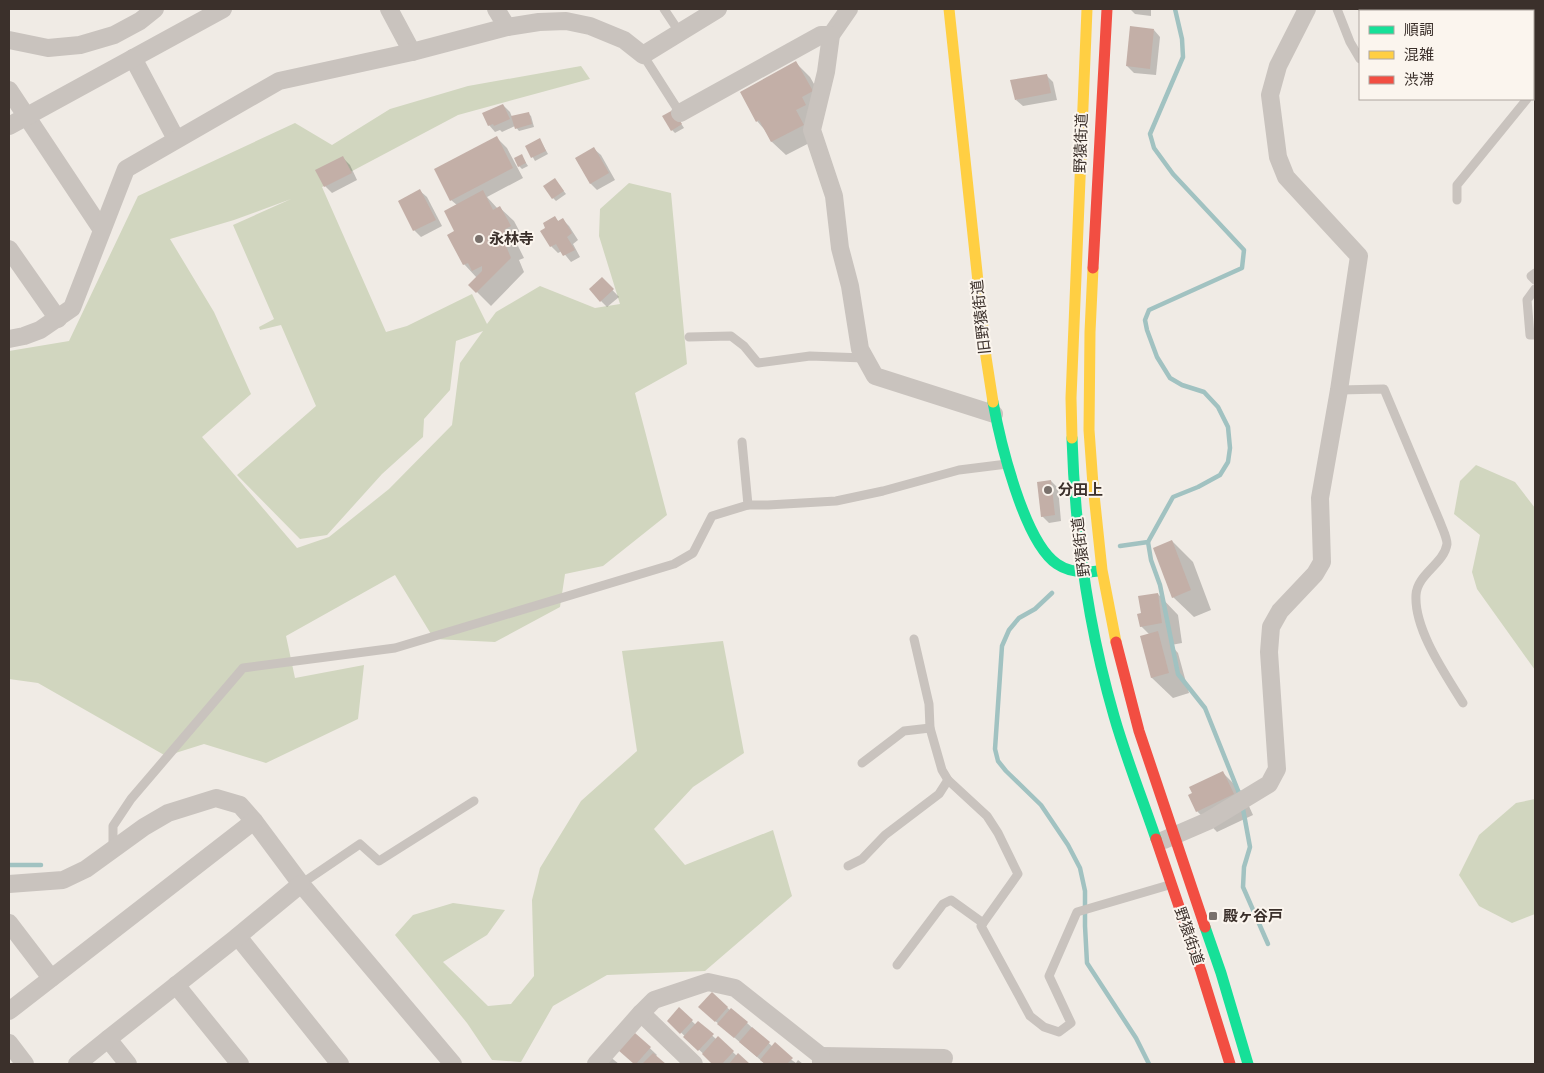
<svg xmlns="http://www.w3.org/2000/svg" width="1544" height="1073" font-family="'Alegreya Sans','Noto Sans JP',sans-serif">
  <rect width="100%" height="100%" fill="#f0ebe5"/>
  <!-- green -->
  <g fill="#d1d6bf" fill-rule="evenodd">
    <path d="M581,66L590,79L458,115L322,187L386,332L407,326L472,294L487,324L496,312L540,286L595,308L620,304L599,236L600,209L629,183L671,193L687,364L635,393L667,515L603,566L565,574L560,607L495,642L434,639L395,575L286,636L295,678L364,665L358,719L266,763L204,744L166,756L38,683L9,679V351L69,341L138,196L295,123L332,145L390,109L468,86ZM291,199L233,225L274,319L259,327L260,330L281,325L316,406L237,475L300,539L327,535L382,474L423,437L424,419L450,390L456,341L483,331L460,363L452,425L389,489L329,537L297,548L202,437L251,394L214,312L170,239L234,220Z"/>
    <polygon points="1476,465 1515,482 1535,508 1535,670 1477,589 1472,572 1480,535 1454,514 1460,481"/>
    <polygon points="723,641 744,753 693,787 654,829 685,865 773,830 792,896 705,971 607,975 553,1006 521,1062 492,1060 467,1023 395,935 413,915 453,903 505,910 487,935 443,962 488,1006 511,1004 534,976 532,900 540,868 581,801 637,751 622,651"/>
    <polygon points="1535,799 1535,914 1512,923 1479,906 1459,875 1479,835 1516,803"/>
  </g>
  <!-- shadow -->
  <g fill="#0003">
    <polygon points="1130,9 1151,9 1151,16 1135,14"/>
    <polygon points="1357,9 1379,9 1378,10 1379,11 1360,12"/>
    <polygon points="1398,9 1411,9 1408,11 1400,11"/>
    <polygon points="1154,30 1160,37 1156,75 1134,73 1127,66"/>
    <polygon points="796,63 810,77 826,105 817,139 786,155 772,142 765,130 757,121"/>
    <polygon points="1047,76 1053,82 1057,100 1023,106 1016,100"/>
    <polygon points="503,105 510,112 512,117 528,113 531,116 534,127 519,131 515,126 502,132 500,130 495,132 489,125"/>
    <polygon points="675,114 684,128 675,133 672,130"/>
    <polygon points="497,138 507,148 523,178 487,197 498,209 500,208 514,221 524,240 517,244 524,258 519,260 524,272 491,306 470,285 477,278 464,264 456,231 457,205 451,200"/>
    <polygon points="540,140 548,154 535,161 527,147"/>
    <polygon points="594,149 601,155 615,180 597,190 591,184 576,159"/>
    <polygon points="521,155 528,166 522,169 519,166"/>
    <polygon points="343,158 350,165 357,180 332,193 325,186"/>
    <polygon points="555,180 566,194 556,201 553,198"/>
    <polygon points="420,191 427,197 442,226 421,237 414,230 399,201"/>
    <polygon points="555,218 559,222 562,219 569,226 578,240 573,244 580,257 571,262 562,251 558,253 551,246 547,228"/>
    <polygon points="602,279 619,297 607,307 601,301"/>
    <polygon points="1051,481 1058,488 1061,521 1049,523 1042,516"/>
    <polygon points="1172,541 1193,562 1211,610 1194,617 1173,597"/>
    <polygon points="1158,594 1178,615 1182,643 1171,645 1178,653 1189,693 1173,698 1152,678 1150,635 1141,626 1142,614"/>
    <polygon points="1223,773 1243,793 1253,815 1217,832 1197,811"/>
    <polygon points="712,994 731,1011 747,1023 773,1047 796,1063 798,1060 803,1064 766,1064 764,1063 706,1013"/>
    <polygon points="679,1009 696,1025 698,1023 716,1039 718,1038 737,1056 739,1055 748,1064 714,1064 669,1021"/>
    <polygon points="635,1034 657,1055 655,1057 664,1064 635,1064 627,1057"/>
    <polygon points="609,1056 619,1064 603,1064"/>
  </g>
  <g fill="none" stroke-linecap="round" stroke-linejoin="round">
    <!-- stream -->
    <g stroke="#a1c2c1" stroke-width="4.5">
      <polyline points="1148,542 1151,560 1160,585 1178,674 1205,708 1239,793"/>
      <polyline points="1120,546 1148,542 1173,497 1198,487 1220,475 1228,462 1230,448 1228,427 1218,407 1204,392 1182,385 1170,378 1157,357 1147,330 1145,320 1149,310 1242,268 1244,250 1173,174 1154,148 1150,134 1183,57 1182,39 1175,9"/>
      <polyline points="1052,593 1035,609 1019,618 1009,630 1002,646 995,749 998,761 1006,771 1041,805 1068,845 1080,868 1085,891 1085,926 1087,963 1136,1038 1149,1064"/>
      <polyline points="1243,809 1250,847 1244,867 1243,887 1268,944"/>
      <polyline points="9,865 41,865"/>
    </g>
  </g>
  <!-- building -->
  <g fill="#c3afa7">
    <polygon points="1130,26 1154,29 1150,69 1126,66"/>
    <polygon points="796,61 813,91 802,97 806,105 796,110 804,125 771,142 759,120 756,122 740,92"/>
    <polygon points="1047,74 1051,93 1015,100 1010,80"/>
    <polygon points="503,104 510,119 494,126 493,124 488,126 482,113"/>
    <polygon points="673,110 682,124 671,131 662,116"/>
    <polygon points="529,112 532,124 515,129 511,116"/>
    <polygon points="497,136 513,168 450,201 434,169"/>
    <polygon points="540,138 546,151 531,158 525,146"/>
    <polygon points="594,147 609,173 590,184 575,158"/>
    <polygon points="522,154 526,163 518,167 514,158"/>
    <polygon points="343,156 352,173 324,187 315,170"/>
    <polygon points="555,178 564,191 552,199 543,186"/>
    <polygon points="420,189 436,220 413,231 398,201"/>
    <polygon points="483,190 493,210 500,206 511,226 504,230 511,243 506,246 511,258 476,293 468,285 482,271 482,266 472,271 468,263 463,265 447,235 454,231 444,211"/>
    <polygon points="555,216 558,221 563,218 572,233 567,237 575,250 563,256 556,244 550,247 540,231 545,228 543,223"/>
    <polygon points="602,277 614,289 600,302 589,289"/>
    <polygon points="1051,480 1055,515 1041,517 1037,482"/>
    <polygon points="1172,540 1191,590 1172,598 1153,548"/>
    <polygon points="1158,593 1162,623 1140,627 1137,614 1141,613 1138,596"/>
    <polygon points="1158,631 1169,673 1151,678 1140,636"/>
    <polygon points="1223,771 1234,794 1196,812 1188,795 1192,793 1189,787"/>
    <polygon points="712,992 728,1007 715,1022 698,1007"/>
    <polygon points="679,1007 693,1020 680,1034 667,1021"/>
    <polygon points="731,1008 748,1022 734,1038 717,1024"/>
    <polygon points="698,1021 714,1034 698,1051 683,1037"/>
    <polygon points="752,1027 770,1042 757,1057 739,1042"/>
    <polygon points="635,1033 651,1047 636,1064 634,1064 618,1050"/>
    <polygon points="718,1036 734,1051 722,1064 712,1064 702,1054"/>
    <polygon points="775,1042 793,1058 787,1064 765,1064 760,1060"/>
    <polygon points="653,1053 666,1064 642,1064"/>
    <polygon points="738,1053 750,1064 729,1064"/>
  </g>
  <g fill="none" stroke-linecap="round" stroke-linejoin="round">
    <!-- lane -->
    <g stroke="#c9c3be" stroke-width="9">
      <polyline points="664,9 680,33"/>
      <polyline points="1337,9 1350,42 1360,59"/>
      <polyline points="1460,11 1463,9"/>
      <polyline points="643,55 680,113"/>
      <polyline points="1533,91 1535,88"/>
      <polyline points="1457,200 1457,185 1527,99"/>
      <polyline points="1535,273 1531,276 1535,280"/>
      <polyline points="1535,289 1527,300 1530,335 1535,335"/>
      <polyline points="689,337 731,336 744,346 758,363 810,356 864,358"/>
      <path d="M1339,390L1384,389L1440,522C1442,528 1447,537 1447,544C1444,564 1417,574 1416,595C1414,630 1446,675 1463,703"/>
      <polyline points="742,442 748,505"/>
      <polyline points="914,639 929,704 930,728 942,770 948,780 987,816 998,833 1018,874 981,926 1030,1016 1044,1027 1059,1032 1071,1023 1049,976 1077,912 1169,885"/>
      <polyline points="862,763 904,731 930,728"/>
      <polyline points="113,849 113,826 131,799 243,668 395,648 674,564 693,553 712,516 748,505 768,505 836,501 883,491 959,470 1007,464"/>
      <polyline points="848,866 862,859 885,835 939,794 948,780"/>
      <polyline points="301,884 360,844 379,861 474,801"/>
      <polyline points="897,965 943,904 951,900 983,923"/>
    </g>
    <!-- street -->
    <g stroke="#c9c3be" stroke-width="18">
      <polyline points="389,9 412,52"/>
      <polyline points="496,9 507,27"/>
      <polyline points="849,9 831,35 826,72 812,130 834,196 840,248 850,286 860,349 875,376 994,414"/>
      <polyline points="9,40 48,48 80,45 114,35 140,21 155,9"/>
      <polyline points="133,58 176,139"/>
      <polyline points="9,90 102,230"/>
      <polyline points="680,113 821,35 831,35"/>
      <polyline points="9,126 223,9"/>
      <polyline points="9,249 58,319"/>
      <polyline points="9,339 24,336 40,330 72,308 126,169 279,81 412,52 507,27 539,22 566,21 590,26 624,40 643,55 718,9"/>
      <polyline points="1164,840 1208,821 1269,784 1277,769 1269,652 1271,627 1280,611 1315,574 1322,562 1320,498 1339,390 1359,256 1286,177 1278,157 1270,95 1278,66 1307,9"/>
      <polyline points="9,884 63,880 86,869 144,827 168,813 216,798 240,805 254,821 301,884 453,1064"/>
      <polyline points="9,923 51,978"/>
      <polyline points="237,937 239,938 340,1064"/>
      <polyline points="176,985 240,1064"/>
      <polyline points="9,1011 254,821"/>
      <polyline points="641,1013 694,1064"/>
      <polyline points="108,1039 128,1064"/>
      <polyline points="9,1043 25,1064"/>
      <polyline points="821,1056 944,1058"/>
      <polyline points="77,1064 108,1039 237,937 301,884"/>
      <polyline points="596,1064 641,1013 654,1000 708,982 735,988 821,1056 821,1064"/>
    </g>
    <!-- fast -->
    <g stroke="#16e098" stroke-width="11">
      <polyline points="1491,9 1494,11"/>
      <path d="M993,402C1000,441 1024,542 1057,564C1070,573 1084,573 1098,571"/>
      <path d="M1072,438C1075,532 1088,626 1114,716C1126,758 1142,798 1156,839"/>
      <polyline points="1205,927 1221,973 1248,1064"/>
    </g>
    <!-- slow -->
    <g stroke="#ffcf43" stroke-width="11">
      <polyline points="949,9 986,357 993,402"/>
      <polyline points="1093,268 1090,332 1089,430 1093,485 1102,570 1116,642"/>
      <polyline points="1072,438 1071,398 1087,9"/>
    </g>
    <!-- jam -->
    <g stroke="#f24e42" stroke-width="11">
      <polyline points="1533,41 1535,43"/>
      <polyline points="1093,268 1107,9"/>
      <polyline points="1116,642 1139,731 1205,927"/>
      <polyline points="1156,839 1201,971 1230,1064"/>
    </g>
  </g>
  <!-- markers -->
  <g fill="#7a716c" stroke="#fbf5ee" stroke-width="2">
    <circle cx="479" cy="239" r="5"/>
    <circle cx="1048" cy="490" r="5"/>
    <rect x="1208" y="911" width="10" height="10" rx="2.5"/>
  </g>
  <g text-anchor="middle" stroke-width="4" stroke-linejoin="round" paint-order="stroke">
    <!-- street labels -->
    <g font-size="15" fill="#3b302b" stroke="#fbf5ee">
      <text transform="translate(1081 143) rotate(-88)" y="5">野猿街道</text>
      <text transform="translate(981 317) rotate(-96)" y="5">旧野猿街道</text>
      <text transform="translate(1081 547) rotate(-97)" y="5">野猿街道</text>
      <text transform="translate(1189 936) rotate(71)" y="5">野猿街道</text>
    </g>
    <!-- poi labels -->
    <g font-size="15" font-weight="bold" fill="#3b302b" stroke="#fbf5ee" text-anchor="start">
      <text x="489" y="244">永林寺</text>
      <text x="1058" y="495">分田上</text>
      <text x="1223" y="921">殿ヶ谷戸</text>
    </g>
  </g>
  <!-- border -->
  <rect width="1544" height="1073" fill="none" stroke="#3b302b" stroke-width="20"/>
  <!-- legend -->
  <rect x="1359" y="10" width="175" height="90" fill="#fbf5ee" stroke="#aea6a0"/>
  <rect x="1369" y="26" width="25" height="8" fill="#16e098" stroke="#aea6a0"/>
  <text x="1404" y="35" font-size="15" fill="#3b302b">順調</text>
  <rect x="1369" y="51" width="25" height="8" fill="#ffcf43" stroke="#aea6a0"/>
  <text x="1404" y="60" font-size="15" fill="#3b302b">混雑</text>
  <rect x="1369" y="76" width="25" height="8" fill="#f24e42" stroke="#aea6a0"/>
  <text x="1404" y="85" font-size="15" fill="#3b302b">渋滞</text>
</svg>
